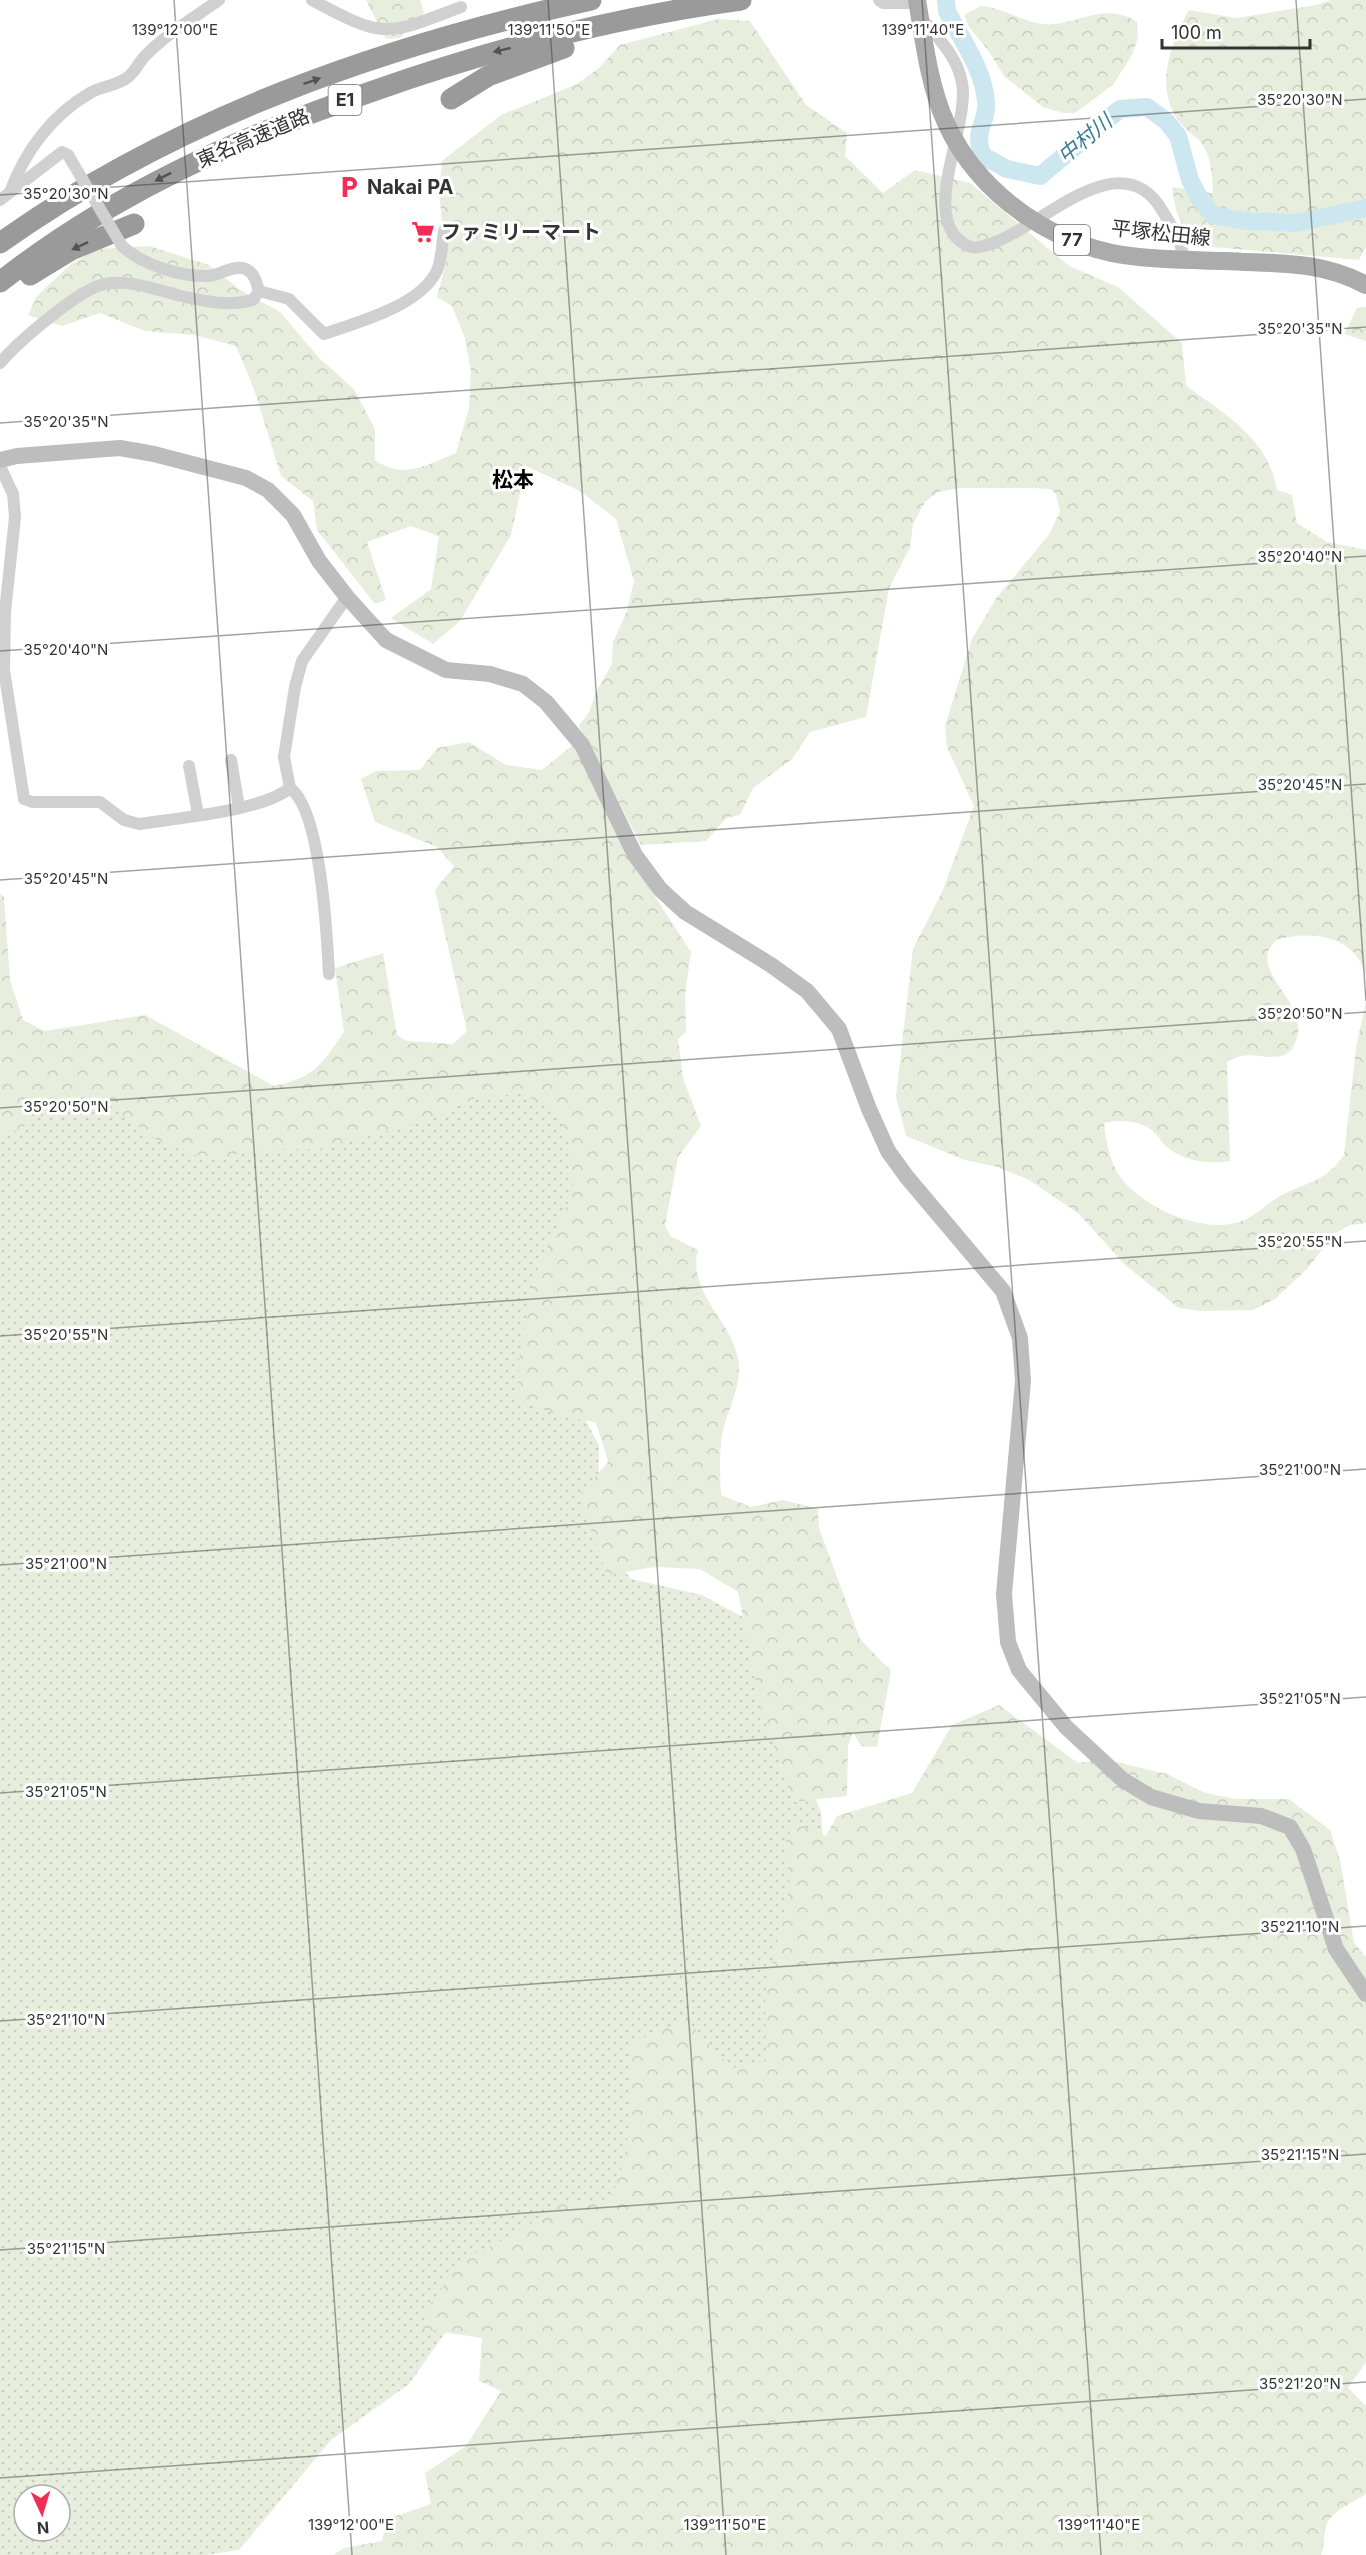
<svg xmlns="http://www.w3.org/2000/svg" width="1366" height="2555" font-family="Inter,'Noto Sans JP',sans-serif">
  <defs>
    <pattern id="grass-dots" width="8" height="8" patternUnits="userSpaceOnUse" patternTransform="scale(1.5)"><rect width="8" height="8" fill="#e8eede"/><path d="M2 2h.1M6 6h.1" fill="none" stroke="#c7cdbf" stroke-width="1.8" stroke-linecap="round"/></pattern>
    <pattern id="forest-crowns" width="20" height="18" patternUnits="userSpaceOnUse" patternTransform="scale(1.5)"><rect width="20" height="18" fill="#e8eede"/><path d="M2 6a3 3 0 1 1 6 0M12 15a3 3 0 1 1 6 0" fill="none" stroke="#c7cdbf"/></pattern>
  </defs>
  <rect width="100%" height="100%" fill="#fff"/>
  <!-- grass -->
  <path fill="url(#grass-dots)" fill-rule="evenodd" d="M520,1074L593,1116L566,1384L599,1445L598,1538L631,1579L702,1595L754,1623L777,1702L821,1812L825,1874L793,2038L630,2200L471,2296L409,2384L331,2440L239,2550L206,2555H0V1108L86,1088L172,1099ZM24,2495H60V2531H24Z"/>
  <!-- forest -->
  <g fill="url(#forest-crowns)">
    <polygon points="366,0 420,0 424,13 399,38 386,39"/>
    <path d="M1331,0H1366V247L1359,260L1191,245L1176,211L1172,187L1213,193C1212,177 1212,161 1204,147C1199,138 1188,132 1181,124C1153,91 1170,43 1189,10L1236,18L1316,5Z"/>
    <path d="M981,6C1006,8 1024,23 1044,24C1076,27 1103,0 1137,22L1138,38L1132,55L1113,85L1075,113H1063L1043,107L1004,76L988,50L969,27L964,15Z"/>
    <path d="M718,19L750,21L806,105L847,133L845,156L883,193L915,170L970,183L1069,266L1118,287L1182,343L1186,386C1224,413 1269,439 1277,490L1292,495L1297,523L1327,542L1366,550V976C1356,935 1311,930 1276,940C1274,943 1269,948 1268,952C1260,981 1315,1009 1293,1047C1283,1065 1256,1052 1240,1056C1236,1057 1231,1060 1227,1062L1230,1161C1210,1164 1185,1162 1168,1148C1163,1145 1160,1138 1156,1134C1143,1120 1121,1119 1104,1123C1106,1140 1109,1157 1117,1172C1137,1206 1204,1236 1242,1221C1257,1215 1269,1201 1284,1194C1310,1181 1326,1181 1344,1155L1356,1048L1366,1001V1223L1350,1225L1334,1234L1309,1267L1275,1299L1253,1310L1200,1311L1179,1308L1125,1265L1079,1214L1029,1180L998,1167L965,1160L906,1136L896,1096L913,949L942,892L974,806L947,747L945,726L972,639L997,597L1048,536L1060,512L1056,494L1050,489L1032,488H959L938,492L925,502L913,524L910,548L889,588L866,717L810,732L792,759L753,788L740,815L726,818L706,841L641,845L579,726L589,712L597,690L612,664L613,642L627,611L634,581L616,519L580,491L526,466L511,535L460,621L433,644L391,618L431,589L439,536L411,526L367,542L386,600L375,604L317,530L313,501L281,476L254,389L236,346L195,335L145,331L100,313L62,326L28,315L37,296L70,265L96,249L149,246L209,265L239,289L280,312L319,358L354,389L375,429V460C404,480 426,465 456,453L469,408L471,372L465,338L452,306L437,297L446,263L439,191L442,161L501,115L577,84L599,68L620,45Z"/>
    <polygon points="1366,307 1366,341 1344,334 1357,308"/>
    <path d="M469,742L506,765L542,770L573,745L648,886L691,952L685,994L686,1032L678,1039L683,1078L701,1126L678,1157L665,1225L670,1236L698,1250C687,1293 731,1319 738,1359C743,1386 727,1410 722,1435C719,1455 720,1475 721,1495L751,1507L783,1500L818,1509L819,1528L860,1639L891,1671L877,1747L861,1746L853,1732L848,1745L847,1796L793,1802L759,1701L738,1592L700,1569L655,1567L607,1575L579,1496L608,1462L596,1422L559,1416L518,1399L519,1360L533,1279L573,1192L571,1152L561,1120L546,1105L521,1094L477,1097L430,1120L320,1149L249,1150L228,1157L193,1155L155,1139L108,1104L86,1098L34,1120L0,1140V894L4,897L10,980L23,1020L45,1031L145,1015L274,1086C315,1077 321,1065 344,1032L335,968L383,953L397,1035L407,1041L453,1044L467,1031L435,890L454,866L437,847L375,822L361,779L376,771L420,770L437,748Z"/>
    <path d="M999,1705L1078,1763L1104,1759L1167,1774L1205,1793L1236,1799H1289L1330,1830L1340,1860L1354,1943L1366,1957V2362L1348,2388L1366,2406V2494C1354,2502 1329,2512 1326,2527C1323,2537 1325,2545 1321,2555H333L344,2548L382,2541L387,2519L431,2504L425,2473L466,2446L501,2391L479,2381L482,2338L423,2329L429,2306L461,2260L518,2233L558,2204L610,2199C634,2148 630,2099 630,2043L687,2020L731,2068L766,2061L765,1993L790,1886L785,1844L794,1822L826,1836L837,1816L912,1793L952,1725Z"/>
  </g>
  <g fill="none" stroke-linecap="round" stroke-linejoin="round">
    <!-- river -->
    <path stroke="#cce7f0" stroke-width="18" d="M946,0L947,11C961,39 984,70 986,102C988,124 972,129 983,156L1007,169L1040,176L1120,109L1147,107L1166,121L1178,136L1190,180L1201,201L1213,215L1244,221L1295,223L1366,208"/>
    <!-- street -->
    <g stroke="#d0d0d0" stroke-width="12">
      <path d="M312,0C384,39 386,36 461,7"/>
      <polyline points="879,0 883,3 918,3"/>
      <path d="M921,26L928,25C942,43 958,59 962,83C971,126 914,226 971,247C978,249 987,245 993,243C1044,225 1120,141 1162,210C1172,227 1181,240 1184,259"/>
      <path d="M10,192C25,151 52,115 90,93C102,86 117,86 128,77C135,72 139,62 145,56C166,34 194,18 219,0"/>
      <polyline points="0,200 62,152 68,155"/>
      <path d="M259,291L289,299L324,334C358,322 424,305 438,268C442,257 442,243 444,231"/>
      <path d="M0,363C17,343 80,288 105,284C129,279 157,290 181,296C205,301 228,307 253,300L259,291C257,284 255,275 249,271C237,262 221,275 209,276C180,277 143,265 122,246"/>
      <path d="M0,466L13,494L15,517L5,612L4,670L24,799L32,802H100L124,820L139,824C178,818 262,811 290,788"/>
      <polyline points="231,760 239,807"/>
      <polyline points="189,766 198,814"/>
      <path d="M329,974C327,936 321,810 290,788L284,757L295,687L302,661L347,597"/>
    </g>
    <!-- secondary -->
    <polyline stroke="#bdbdbd" stroke-width="16" points="0,460 17,456 120,448 154,454 246,478 268,490 293,515 319,561 347,597 386,640 446,670 490,674 523,684 546,702 582,745 635,855 660,889 685,912 771,965 807,991 839,1029 869,1109 888,1151 906,1176 1003,1291 1020,1338 1023,1381 1004,1594 1008,1642 1019,1670 1066,1727 1123,1780 1151,1797 1199,1811 1261,1816 1290,1827 1303,1849 1336,1949 1366,1994"/>
    <!-- primary -->
    <path stroke="#ababab" stroke-width="18" d="M917,0C924,41 929,85 946,123C980,197 1059,250 1139,257C1167,260 1196,260 1225,261C1276,264 1320,260 1366,285"/>
    <!-- highway -->
    <g stroke="#9a9a9a" stroke-width="21">
      <polyline points="451,99 488,76 564,48"/>
      <path d="M0,243C176,118 382,46 591,0"/>
      <polyline points="30,275 71,250 134,224"/>
      <path d="M0,282C113,193 243,135 379,89C496,48 617,17 741,0"/>
    </g>
    <!-- street-bridge -->
    <polyline stroke="#d0d0d0" stroke-width="12" points="68,155 122,246"/>
  </g>
  <!-- one-way arrows -->
  <defs><path id="oneway-solid" d="M-6-.8H1V-3.2L6.5 0L1 3.2V.8H-6Z" transform="scale(1.5)"/></defs>
  <g fill="#525252">
    <use href="#oneway-solid" transform="translate(502 50) rotate(166)"/>
    <use href="#oneway-solid" transform="translate(312 81) rotate(-19)"/>
    <use href="#oneway-solid" transform="translate(163 177) rotate(153)"/>
    <use href="#oneway-solid" transform="translate(80 246) rotate(155)"/>
  </g>
  <!-- ticks -->
  <path fill="none" stroke="#333" stroke-width="1.5" stroke-opacity="0.45" d="M174,0L352,2555M548,0L726,2555M922,0L1101,2555M1296,0L1366,1001M0,195L1366,99M0,423L1366,327M0,651L1366,556M0,880L1366,784M0,1108L1366,1012M0,1336L1366,1241M0,1565L1366,1469M0,1793L1366,1697M0,2021L1366,1926M0,2250L1366,2154M0,2478L1366,2382"/>
  <!-- icons -->
  <defs>
    <g id="parking-bare" transform="scale(1.8)"><path d="M-3.5-5.5H1a3.5 3.5 0 0 1 0 7H-1V5.5H-3.5ZM-1-3.4V-.6H.8a1.4 1.4 0 0 0 0-2.8Z" fill="#f32c54" stroke="#fff" stroke-width="2.5" paint-order="stroke"/></g>
    <g id="supermarket-bare" transform="scale(1.8)"><path d="M-6-5.5h2.5l.6 2H6L4.5 2H-2.5L-4.4-4H-6ZM-1.5 3.2a1.3 1.3 0 1 0 .1 0ZM3 3.2a1.3 1.3 0 1 0 .1 0Z" fill="#f32c54" stroke="#fff" stroke-width="2.5" paint-order="stroke"/></g>
  </defs>
  <g fill-rule="evenodd">
    <use href="#parking-bare" x="349" y="187"/>
    <use href="#supermarket-bare" x="423" y="232"/>
  </g>
  <g text-anchor="middle" stroke-width="6" stroke-linejoin="round" paint-order="stroke">
    <!-- shield labels -->
    <g fill="#fff" stroke="#707070" stroke-width="1.5">
      <rect x="328.5" y="85" width="33" height="30" rx="4.5"/>
      <rect x="1054" y="225" width="36" height="30" rx="4.5"/>
    </g>
    <g font-size="18" font-weight="bold" fill="#333">
      <text x="345" y="106">E1</text>
      <text x="1072" y="246">77</text>
    </g>
    <!-- street labels -->
    <g font-size="20" fill="#333" stroke="#fff">
      <text transform="translate(253 138) rotate(-23)" y="7">東名高速道路</text>
      <text transform="translate(1161 233) rotate(6)" y="7">平塚松田線</text>
    </g>
    <!-- poi labels -->
    <g font-size="20" font-weight="bold" fill="#333" stroke="#fff" text-anchor="start">
      <text x="367" y="194">Nakai PA</text>
      <text x="441" y="239">ファミリーマート</text>
    </g>
    <!-- water labels -->
    <g font-size="21" font-style="italic" fill="#367d96" stroke="#fff">
      <text transform="translate(1085 139) rotate(-40)" y="7">中村川</text>
    </g>
    <!-- neighbourhood labels -->
    <g font-size="21" font-weight="bold" fill="#000" stroke="#fff">
      <text x="513" y="487">松本</text>
    </g>
  </g>
  <g font-size="15" text-anchor="middle" fill="#333" stroke="#fff" stroke-width="6" stroke-linejoin="round" paint-order="stroke">
    <text x="175" y="35">139°12'00"E</text>
    <text x="549" y="35">139°11'50"E</text>
    <text x="923" y="35">139°11'40"E</text>
    <text x="1300" y="105">35°20'30"N</text>
    <text x="66" y="199">35°20'30"N</text>
    <text x="1300" y="334">35°20'35"N</text>
    <text x="66" y="427">35°20'35"N</text>
    <text x="1300" y="562">35°20'40"N</text>
    <text x="66" y="655">35°20'40"N</text>
    <text x="1300" y="790">35°20'45"N</text>
    <text x="66" y="884">35°20'45"N</text>
    <text x="1300" y="1019">35°20'50"N</text>
    <text x="66" y="1112">35°20'50"N</text>
    <text x="1300" y="1247">35°20'55"N</text>
    <text x="66" y="1340">35°20'55"N</text>
    <text x="1300" y="1475">35°21'00"N</text>
    <text x="66" y="1569">35°21'00"N</text>
    <text x="1300" y="1704">35°21'05"N</text>
    <text x="66" y="1797">35°21'05"N</text>
    <text x="1300" y="1932">35°21'10"N</text>
    <text x="66" y="2025">35°21'10"N</text>
    <text x="1300" y="2160">35°21'15"N</text>
    <text x="66" y="2254">35°21'15"N</text>
    <text x="1300" y="2389">35°21'20"N</text>
    <text x="351" y="2530">139°12'00"E</text>
    <text x="725" y="2530">139°11'50"E</text>
    <text x="1099" y="2530">139°11'40"E</text>
  </g>
  <!-- north arrow -->
  <g transform="translate(42 2513) rotate(176)"><circle r="28" fill="#ffffff" stroke="#adadad" stroke-width="1.5"/>
  <path d="M0-4.5L10 22L0 15L-10 22Z" fill="#f32c54"/>
  <text y="-9" font-size="16" font-weight="bold" text-anchor="middle" fill="#333333">N</text>
  </g>
  <!-- scale -->
  <path d="M1162 39v9h148v-9" fill="none" stroke="#333333" stroke-width="3"/>
  <text x="1171" y="39" font-size="18" fill="#333333" stroke="#ffffff" stroke-width="4.5" paint-order="stroke">100 m</text>
</svg>
